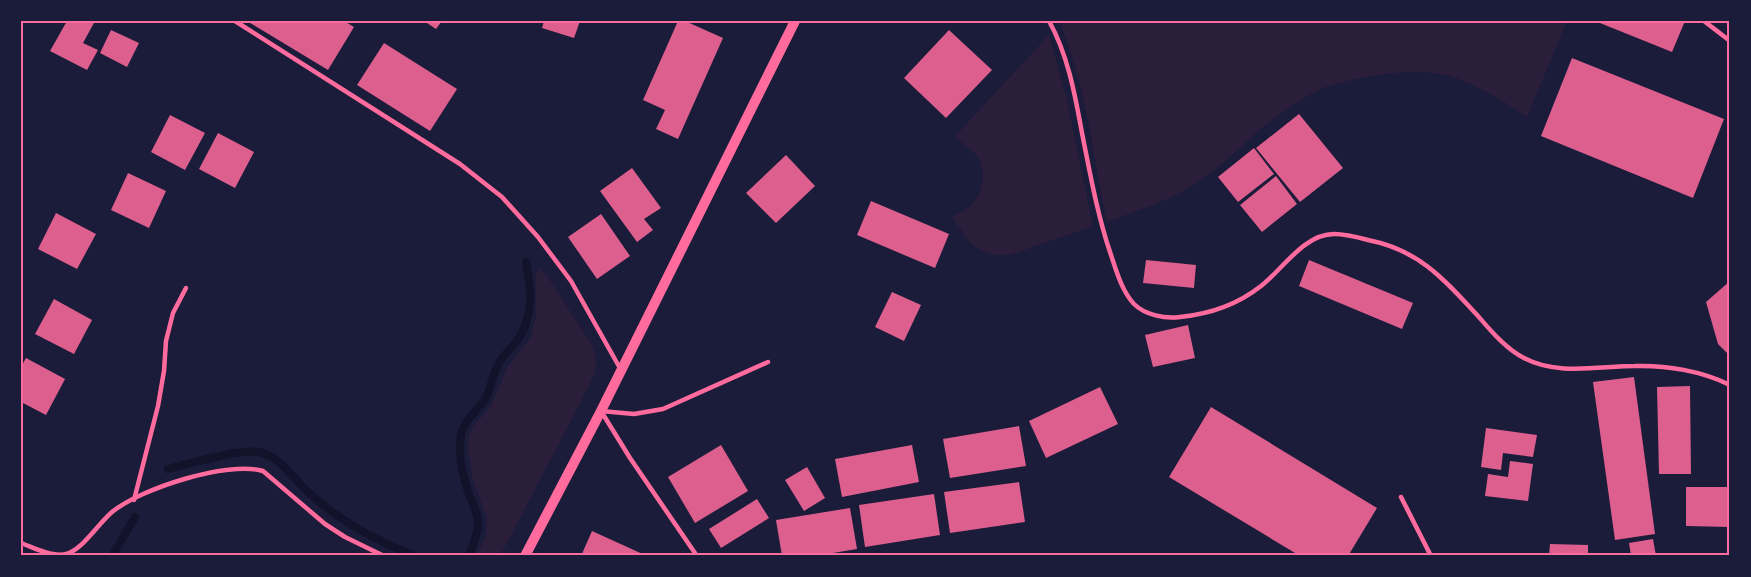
<svg xmlns="http://www.w3.org/2000/svg" width="1751" height="577" font-family="'Fira Sans Condensed',sans-serif">
  <rect width="100%" height="100%" fill="#1b1b3a"/>
  <!-- green -->
  <g fill="#2a1e3b">
    <path d="M1061,21H1567L1527,117C1502,100 1478,85 1450,76C1415,66 1357,76 1323,88C1309,94 1293,106 1280,114C1250,135 1226,164 1195,184C1169,201 1136,211 1107,222C1093,155 1086,86 1060,22Z"/>
    <path d="M1049,35L1066,96L1093,226L1010,255H995L982,251L971,244L952,217C957,214 964,211 969,207C982,197 987,174 979,159C974,150 962,143 954,137Z"/>
    <polygon points="541,269 549,279 589,340 595,353 596,367 593,377 575,413 500,556 476,556 486,537 487,518 473,481 468,448 469,436 472,428 491,406 508,366 530,339 536,317 536,273"/>
  </g>
  <g fill="none" stroke-linecap="round" stroke-linejoin="round">
    <!-- stream -->
    <g stroke="#12122b" stroke-width="8">
      <path d="M168,469C189,464 238,449 258,452C277,455 289,472 301,485C333,518 372,538 414,556"/>
      <polyline points="112,556 135,517"/>
      <path d="M469,556C472,547 478,535 478,525C479,512 471,503 468,491C462,473 457,449 462,431C466,418 479,410 486,398C491,387 493,374 499,363C504,354 513,347 519,338C534,314 531,287 526,262"/>
    </g>
  </g>
  <!-- building -->
  <g fill="#dd5f8e">
    <polygon points="67,21 95,21 83,43 98,50 87,70 50,51"/>
    <polygon points="247,21 344,21 354,27 328,70"/>
    <polygon points="424,21 442,21 436,29"/>
    <polygon points="544,21 580,21 574,38 542,28"/>
    <polygon points="678,21 685,21 723,38 678,139 656,129 665,110 643,100"/>
    <polygon points="1595,21 1685,21 1672,52"/>
    <polygon points="111,30 139,43 127,67 100,53"/>
    <polygon points="949,30 992,70 946,118 904,78"/>
    <polygon points="384,43 457,89 430,131 357,85"/>
    <polygon points="1572,58 1724,119 1693,198 1541,136"/>
    <polygon points="1299,114 1343,168 1300,202 1256,148"/>
    <polygon points="170,115 205,133 185,170 151,152"/>
    <polygon points="218,133 254,152 235,188 199,169"/>
    <polygon points="1254,148 1274,174 1238,202 1218,177"/>
    <polygon points="786,155 815,186 776,223 746,193"/>
    <polygon points="632,168 661,208 644,219 653,230 637,242 600,191"/>
    <polygon points="128,173 166,191 149,228 111,210"/>
    <polygon points="1276,176 1297,204 1262,232 1240,205"/>
    <polygon points="871,201 949,234 935,268 857,235"/>
    <polygon points="56,213 96,234 77,269 38,249"/>
    <polygon points="601,214 630,256 597,279 568,237"/>
    <polygon points="1146,260 1196,265 1194,288 1143,283"/>
    <polygon points="1309,260 1413,303 1402,329 1299,286"/>
    <polygon points="1730,281 1730,356 1718,344 1706,302"/>
    <polygon points="892,292 921,305 904,341 875,327"/>
    <polygon points="54,299 92,320 74,354 35,334"/>
    <polygon points="1188,325 1195,358 1153,367 1145,335"/>
    <polygon points="26,358 65,379 46,415 21,402 21,367"/>
    <polygon points="1634,377 1655,534 1615,540 1593,382"/>
    <polygon points="1690,386 1691,474 1659,474 1657,387"/>
    <polygon points="1100,387 1118,424 1046,458 1029,421"/>
    <polygon points="1211,407 1377,508 1348,556 1300,556 1169,477"/>
    <polygon points="1019,426 1026,466 950,478 943,439"/>
    <polygon points="1486,428 1537,435 1533,457 1503,453 1501,470 1481,467"/>
    <polygon points="721,445 748,491 695,523 668,477"/>
    <polygon points="912,445 919,482 842,497 835,459"/>
    <polygon points="1510,461 1533,464 1528,501 1485,496 1488,474 1508,477"/>
    <polygon points="807,467 825,498 804,511 785,480"/>
    <polygon points="1019,482 1025,522 950,533 944,492"/>
    <polygon points="1686,487 1730,487 1730,527 1686,526"/>
    <polygon points="934,494 940,535 865,547 859,505"/>
    <polygon points="757,499 769,518 721,548 709,529"/>
    <polygon points="850,508 857,549 815,556 782,556 776,520"/>
    <polygon points="592,531 647,556 581,556"/>
    <polygon points="1653,539 1656,556 1631,556 1629,543"/>
    <polygon points="1550,544 1588,545 1588,556 1549,556"/>
  </g>
  <g fill="none" stroke-linecap="round" stroke-linejoin="round">
    <!-- service -->
    <g stroke="#ff6b9d" stroke-width="4.5">
      <polyline points="235,21 460,164 502,197 538,237 571,281 621,370"/>
      <path d="M1049,21C1068,55 1075,95 1082,133C1090,173 1097,213 1110,252C1116,269 1121,290 1134,304C1145,315 1165,319 1180,317C1210,314 1237,305 1261,286C1283,269 1304,234 1334,234C1346,234 1357,237 1368,240C1419,250 1444,279 1478,316C1491,331 1506,349 1524,358C1557,376 1600,366 1635,366C1666,365 1702,371 1730,385"/>
      <polyline points="1704,21 1730,41"/>
      <polyline points="601,411 634,414 663,409 768,362"/>
      <polyline points="601,411 630,458 697,556"/>
      <polyline points="1401,497 1431,556"/>
      <polyline points="134,500 158,406 164,371 166,341 173,313 186,288"/>
      <path d="M21,543C35,548 54,559 69,553C85,546 99,523 112,512C142,488 227,461 263,471L325,524L345,537L384,556"/>
    </g>
    <!-- tertiary -->
    <polyline stroke="#ff6b9d" stroke-width="10" points="525,556 601,411 795,21"/>
  </g>
  <!-- border -->
  <rect width="1751" height="577" fill="none" stroke="#1b1b3a" stroke-width="45"/>
  <rect x="22" y="22" width="1706" height="532" fill="none" stroke="#ff6b9d" stroke-width="2"/>
</svg>
